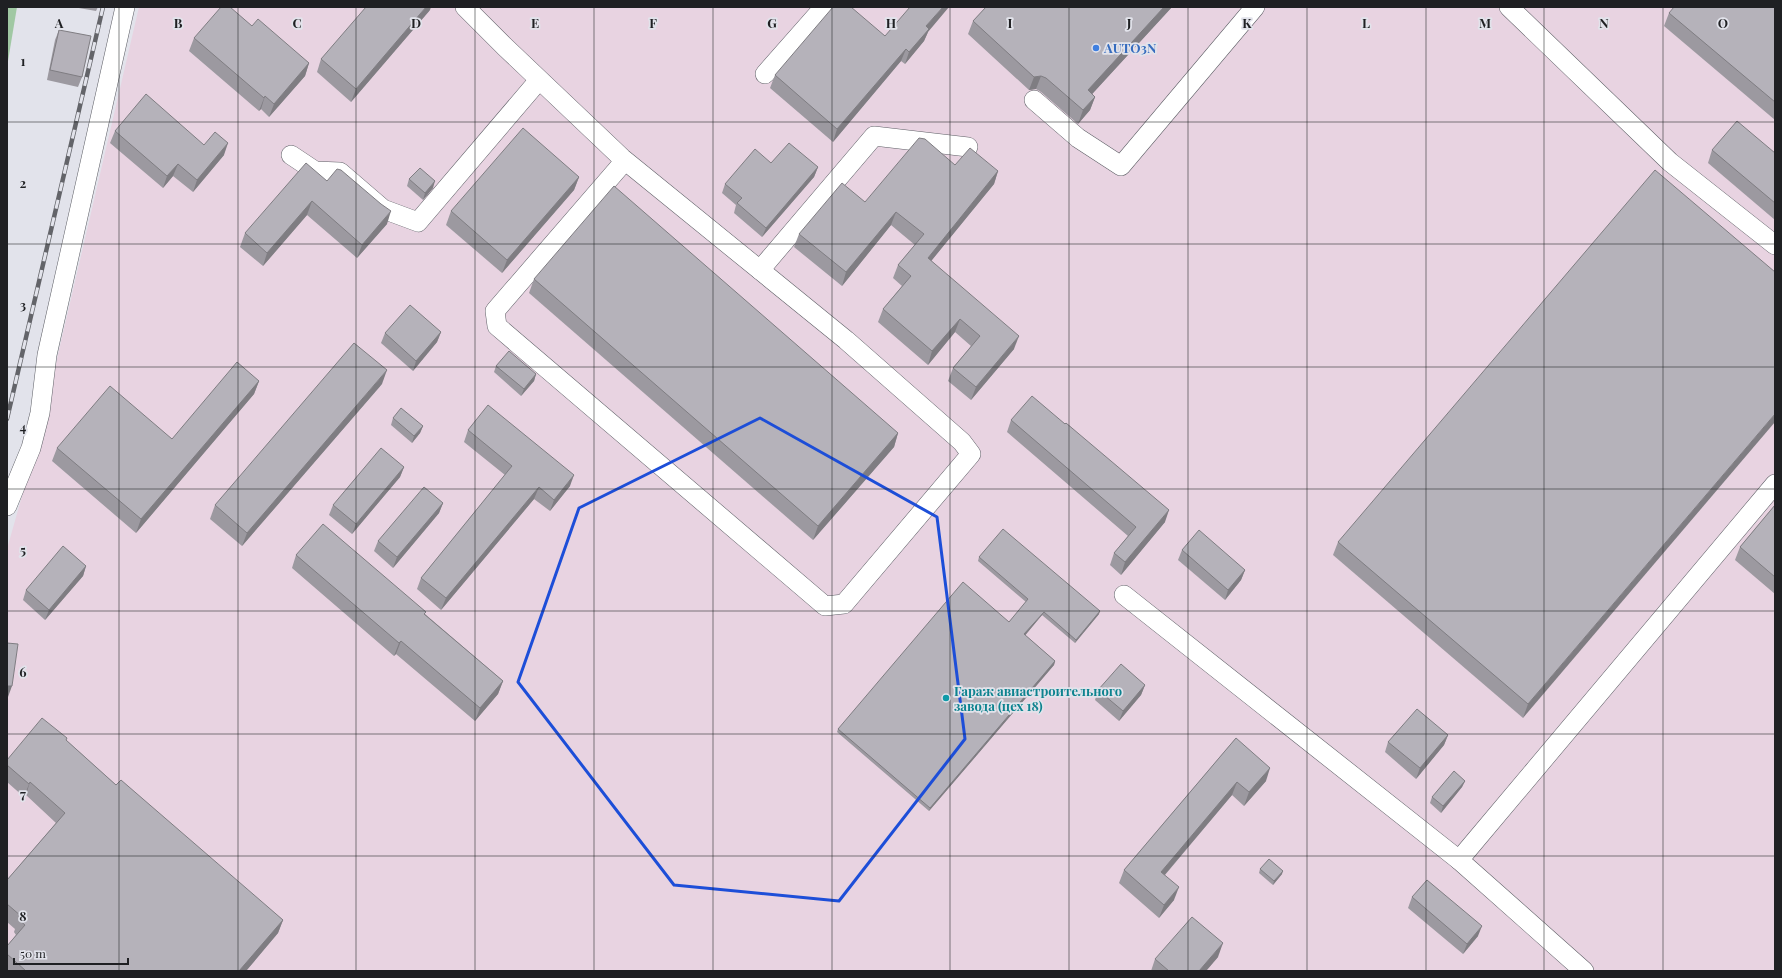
<svg xmlns="http://www.w3.org/2000/svg" width="1782" height="978" font-family="'Playfair Display',serif">
  <rect width="100%" height="100%" fill="#e2e3eb"/>
  <!-- industrial -->
  <polygon fill="#e8d3e1" points="139,7 1775,7 1775,971 7,971 7,549 39,436"/>
  <!-- green -->
  <polygon fill="#a0c8a3" points="7,7 17,7 7,67"/>
  <g fill="none" stroke-linecap="round" stroke-linejoin="round">
    <!-- minor casing -->
    <g stroke="#5e5f66" stroke-width="20">
      <g id="minor">
        <polyline points="465,7 504,46 622,158 846,340 962,442 971,454 844,604 825,606 497,326 495,311 622,164 622,158"/>
        <polyline points="1509,7 1670,162 1775,245"/>
        <polyline points="765,74 824,7"/>
        <polyline points="1034,100 1078,138 1121,166 1255,7"/>
        <polyline points="291,155 315,171 340,172 383,209 418,222 539,80"/>
        <polyline points="760,270 874,136 968,147"/>
        <polyline points="7,506 31,448 40,413 47,355 125,7"/>
        <polyline points="1124,595 1459,860"/>
        <polyline points="1584,971 1459,860 1775,484"/>
      </g>
    </g>
    <!-- minor -->
    <use href="#minor" stroke="#fff" stroke-width="19"/>
    <!-- rail casing -->
    <g stroke="#636469" stroke-width="4.5">
      <polyline id="rail" points="7,419 103,7"/>
    </g>
    <!-- rail -->
    <use href="#rail" stroke="#e2e3eb" stroke-width="3" stroke-dasharray="9" stroke-linecap="butt"/>
  </g>
  <!-- wall -->
  <g fill="#9c99a0">
    <polygon points="73,7 98,7 96,11"/>
    <polygon points="986,7 1172,7 1092,94 1095,97 1090,110 1078,124 1041,92 1036,89 1029,90 968,34 973,21"/>
    <polygon points="1775,7 1775,120 1664,26 1669,13"/>
    <polygon points="430,10 351,102 317,72 321,59"/>
    <polygon points="252,26 309,63 305,76 269,117 261,109 259,111 189,51 194,38"/>
    <polygon points="59,30 82,77 78,87 47,80 55,40"/>
    <polygon points="928,32 924,41 905,64 901,61 833,142 770,88 775,75 885,36"/>
    <polygon points="115,131 204,145 224,155 193,192 173,176 163,188 110,143"/>
    <polygon points="1712,150 1775,153 1775,220 1708,163"/>
    <polygon points="771,163 818,167 814,177 762,237 734,213 736,205 722,193 725,184"/>
    <polygon points="955,165 998,171 994,184 931,261 1014,349 971,400 948,381 953,368 971,346 955,332 928,365 878,322 883,309 902,286 893,278 898,265 915,245 891,225 842,286 794,247 799,234 865,202"/>
    <polygon points="579,177 574,190 502,273 446,225 451,211"/>
    <polygon points="409,179 433,188 423,200 407,186"/>
    <polygon points="327,181 387,224 357,258 307,215 263,266 240,247 245,233"/>
    <polygon points="1775,272 1523,718 1333,555 1338,542"/>
    <polygon points="534,279 898,433 894,447 813,540 529,293"/>
    <polygon points="441,332 437,342 413,371 381,343 385,333"/>
    <polygon points="496,366 536,374 534,381 521,396 494,372"/>
    <polygon points="259,381 254,394 136,533 52,461 57,448 172,439"/>
    <polygon points="382,384 242,546 210,519 215,505"/>
    <polygon points="393,418 423,426 420,433 412,443 391,425"/>
    <polygon points="1011,420 1065,424 1165,522 1121,575 1110,565 1114,553 1128,536 1007,432"/>
    <polygon points="468,430 570,486 550,511 534,499 441,610 417,589 421,578 505,475 464,442"/>
    <polygon points="404,467 400,477 352,534 329,515 333,505"/>
    <polygon points="443,503 439,513 393,568 374,551 378,541"/>
    <polygon points="1775,505 1775,594 1735,560 1740,547"/>
    <polygon points="1182,550 1245,570 1241,580 1225,600 1178,560"/>
    <polygon points="296,555 425,614 503,681 498,694 475,721 396,654 394,656 292,568"/>
    <polygon points="979,557 1099,614 1075,643 1042,615 1025,635 1055,661 1054,665 929,811 837,732 838,729 1009,622 1026,602 978,561"/>
    <polygon points="86,566 83,576 45,620 23,600 26,590"/>
    <polygon points="1145,685 1141,695 1119,721 1095,700 1098,690"/>
    <polygon points="1448,735 1444,745 1416,779 1385,752 1388,742"/>
    <polygon points="67,738 66,740 116,785 283,920 278,933 246,971 7,971 7,946 16,935 14,932 15,929 7,922 7,880 56,823 26,795 24,797 7,782 7,760"/>
    <polygon points="1236,738 1266,781 1244,806 1232,795 1165,875 1174,900 1159,918 1119,883 1124,870"/>
    <polygon points="1465,781 1462,787 1441,813 1430,803 1432,797"/>
    <polygon points="1260,869 1282,874 1273,885 1259,873"/>
    <polygon points="1412,897 1478,936 1463,954 1408,908"/>
    <polygon points="1218,957 1206,971 1151,971 1155,959"/>
  </g>
  <!-- shaded-wall -->
  <g fill="#7f7d82">
    <polygon points="426,7 431,7 430,10 351,102 356,89"/>
    <polygon points="943,7 949,7 928,32 924,41 905,64 909,52 926,26"/>
    <polygon points="1164,7 1172,7 1083,104 1088,90"/>
    <polygon points="906,49 901,61 833,142 837,129"/>
    <polygon points="309,63 305,76 269,117 274,104"/>
    <polygon points="1041,76 1036,89 1029,90 1034,77"/>
    <polygon points="265,96 261,109 259,111 264,98"/>
    <polygon points="1095,97 1090,110 1078,124 1083,110"/>
    <polygon points="228,143 224,155 193,192 197,180"/>
    <polygon points="178,164 173,176 163,188 167,176"/>
    <polygon points="818,167 814,177 762,237 766,228"/>
    <polygon points="998,171 994,184 923,271 928,258"/>
    <polygon points="579,177 574,190 502,273 507,260"/>
    <polygon points="435,181 433,188 423,200 425,193"/>
    <polygon points="312,201 307,215 263,266 267,253"/>
    <polygon points="391,211 387,224 357,258 362,245"/>
    <polygon points="896,212 891,225 842,286 846,272"/>
    <polygon points="960,319 955,332 928,365 932,351"/>
    <polygon points="441,332 437,342 413,371 416,361"/>
    <polygon points="1019,336 1014,349 971,400 976,387"/>
    <polygon points="387,370 382,384 242,546 247,533"/>
    <polygon points="536,374 534,381 521,396 524,389"/>
    <polygon points="259,381 254,394 136,533 141,519"/>
    <polygon points="1775,414 1775,422 1523,718 1528,704"/>
    <polygon points="423,426 420,433 412,443 414,436"/>
    <polygon points="898,433 894,447 813,540 818,526"/>
    <polygon points="404,467 400,477 352,534 356,524"/>
    <polygon points="574,475 570,486 550,511 554,500"/>
    <polygon points="539,487 534,499 441,610 446,598"/>
    <polygon points="443,503 439,513 393,568 397,557"/>
    <polygon points="1169,510 1165,522 1121,575 1125,562"/>
    <polygon points="86,566 83,576 45,620 49,610"/>
    <polygon points="1245,570 1241,580 1225,600 1228,590"/>
    <polygon points="1100,611 1099,614 1075,643 1076,640"/>
    <polygon points="1044,612 1042,615 1023,638 1024,634"/>
    <polygon points="401,641 396,654 394,656 399,643"/>
    <polygon points="1055,661 1054,665 929,811 930,808"/>
    <polygon points="503,681 498,694 475,721 480,708"/>
    <polygon points="1145,685 1141,695 1119,721 1123,711"/>
    <polygon points="7,686 12,686 8,697 7,697"/>
    <polygon points="1448,735 1444,745 1416,779 1420,768"/>
    <polygon points="1270,768 1266,781 1244,806 1249,792"/>
    <polygon points="1465,781 1462,787 1441,813 1443,806"/>
    <polygon points="30,782 26,795 24,797 29,784"/>
    <polygon points="1237,782 1232,795 1156,885 1161,872"/>
    <polygon points="1283,871 1282,874 1273,885 1274,881"/>
    <polygon points="1179,887 1174,900 1159,918 1164,905"/>
    <polygon points="283,920 278,933 246,971 239,971"/>
    <polygon points="1482,926 1478,936 1463,954 1467,944"/>
    <polygon points="1223,943 1218,957 1206,971 1199,971"/>
  </g>
  <!-- building -->
  <g fill="#b5b2ba" stroke="#7f7d82">
    <polygon points="221,7 230,7 252,26 258,19 309,63 274,104 265,96 264,98 194,38"/>
    <polygon points="366,7 426,7 356,89 321,59"/>
    <polygon points="833,7 851,7 885,36 910,7 943,7 926,26 929,29 909,52 906,49 837,129 775,75"/>
    <polygon points="986,7 1164,7 1088,90 1095,97 1083,110 1046,78 1041,76 1034,77 973,21"/>
    <polygon points="1674,7 1775,7 1775,102 1669,13"/>
    <polygon points="59,30 91,36 82,77 50,70"/>
    <polygon points="146,94 204,145 215,132 228,143 197,180 178,164 167,176 115,131"/>
    <polygon points="1737,121 1775,153 1775,203 1712,150"/>
    <polygon points="523,128 579,177 507,260 451,211"/>
    <polygon points="919,138 925,139 955,165 970,148 998,171 928,258 1019,336 976,387 953,368 980,336 960,319 932,351 883,309 911,276 898,265 924,234 896,212 846,272 799,234 842,183 865,202"/>
    <polygon points="789,143 818,167 766,228 737,203 742,198 725,184 755,149 771,163"/>
    <polygon points="306,163 327,181 337,169 341,170 381,204 391,211 362,245 312,201 267,253 245,233"/>
    <polygon points="420,168 435,181 425,193 409,179"/>
    <polygon points="1655,170 1775,272 1775,414 1528,704 1338,542"/>
    <polygon points="614,186 898,433 818,526 534,279"/>
    <polygon points="410,305 441,332 416,361 385,333"/>
    <polygon points="354,343 387,370 247,533 215,505"/>
    <polygon points="509,351 536,374 524,389 496,366"/>
    <polygon points="237,362 259,381 141,519 57,448 110,386 172,439"/>
    <polygon points="1032,396 1065,424 1066,423 1169,510 1125,562 1114,553 1136,527 1011,420"/>
    <polygon points="488,405 574,475 554,500 539,487 446,598 421,578 512,466 468,430"/>
    <polygon points="401,408 423,426 414,436 393,418"/>
    <polygon points="381,448 404,467 356,524 333,505"/>
    <polygon points="424,487 443,503 397,557 378,541"/>
    <polygon points="1775,505 1775,577 1740,547"/>
    <polygon points="323,524 426,612 424,614 503,681 480,708 401,641 399,643 296,555"/>
    <polygon points="1003,529 1100,611 1076,640 1044,612 1024,634 1055,661 930,808 838,729 963,582 1009,622 1028,599 979,557"/>
    <polygon points="1199,530 1245,570 1228,590 1182,550"/>
    <polygon points="63,546 86,566 49,610 26,590"/>
    <polygon points="7,643 18,644 12,686 7,686"/>
    <polygon points="1121,664 1145,685 1123,711 1098,690"/>
    <polygon points="1417,709 1448,735 1420,768 1388,742"/>
    <polygon points="42,718 67,738 66,740 116,785 121,780 283,920 239,971 26,971 7,954 7,946 25,925 18,919 21,916 7,904 7,880 65,813 30,782 29,784 7,765 7,760"/>
    <polygon points="1236,738 1270,768 1249,792 1237,782 1161,872 1179,887 1164,905 1124,870"/>
    <polygon points="1454,771 1465,781 1443,806 1432,797"/>
    <polygon points="1269,859 1283,871 1274,881 1260,869"/>
    <polygon points="1427,880 1482,926 1467,944 1412,897"/>
    <polygon points="1192,917 1223,943 1199,971 1169,971 1155,959"/>
  </g>
  <!-- marked area -->
  <path fill="none" stroke="#1d4ed8" stroke-width="3" stroke-linejoin="round" d="M760,418L937,517L965,739L839,901L674,885L518,682L579,508Z"/>
  <!-- grid -->
  <path fill="none" stroke="#1f2023" stroke-width="1" stroke-opacity="0.55" d="M119,7V971M238,7V971M356,7V971M475,7V971M594,7V971M713,7V971M832,7V971M950,7V971M1069,7V971M1188,7V971M1307,7V971M1426,7V971M1544,7V971M1663,7V971M7,122H1775M7,244H1775M7,367H1775M7,489H1775M7,611H1775M7,734H1775M7,856H1775"/>
  <!-- markers -->
  <circle fill="#3f7fe0" stroke="#e2e3eb" stroke-width="1.5" cx="1096" cy="48" r="4"/>
  <circle fill="#0f9aa8" stroke="#e2e3eb" stroke-width="1.5" cx="946" cy="698" r="4"/>
  <g text-anchor="middle" stroke-width="3.5" stroke-linejoin="round" paint-order="stroke">
    <!-- shop labels -->
    <g font-size="13" font-weight="bold" fill="#366cbe" stroke="#e2e3eb" text-anchor="start">
      <text x="1104" y="53">AUTO3N</text>
    </g>
    <!-- culture labels -->
    <g font-size="13" font-weight="bold" fill="#0d838f" stroke="#e2e3eb" text-anchor="start">
      <text x="954" y="696">Гараж авиастроительного<tspan x="954" dy="15">завода (цех 18)</tspan></text>
    </g>
  </g>
  <g font-size="13" text-anchor="middle" font-weight="bold" fill="#1f2023" stroke="#e2e3eb" stroke-width="3.5" stroke-linejoin="round" paint-order="stroke">
    <text x="59" y="28">A</text>
    <text x="178" y="28">B</text>
    <text x="297" y="28">C</text>
    <text x="416" y="28">D</text>
    <text x="535" y="28">E</text>
    <text x="653" y="28">F</text>
    <text x="772" y="28">G</text>
    <text x="891" y="28">H</text>
    <text x="1010" y="28">I</text>
    <text x="1129" y="28">J</text>
    <text x="1247" y="28">K</text>
    <text x="1366" y="28">L</text>
    <text x="1485" y="28">M</text>
    <text x="1604" y="28">N</text>
    <text x="1723" y="28">O</text>
    <text x="23" y="66">1</text>
    <text x="23" y="188">2</text>
    <text x="23" y="310">3</text>
    <text x="23" y="432">4</text>
    <text x="23" y="555">5</text>
    <text x="23" y="677">6</text>
    <text x="23" y="799">7</text>
    <text x="23" y="921">8</text>
  </g>
  <!-- border -->
  <rect width="1782" height="978" fill="none" stroke="#1f2023" stroke-width="16"/>
  <!-- scale -->
  <path d="M14 958v6h114v-6" fill="none" stroke="#1f2023" stroke-width="2"/>
  <text x="20" y="958" font-size="12" fill="#1f2023" stroke="#e2e3eb" stroke-width="3" paint-order="stroke">50 m</text>
</svg>
